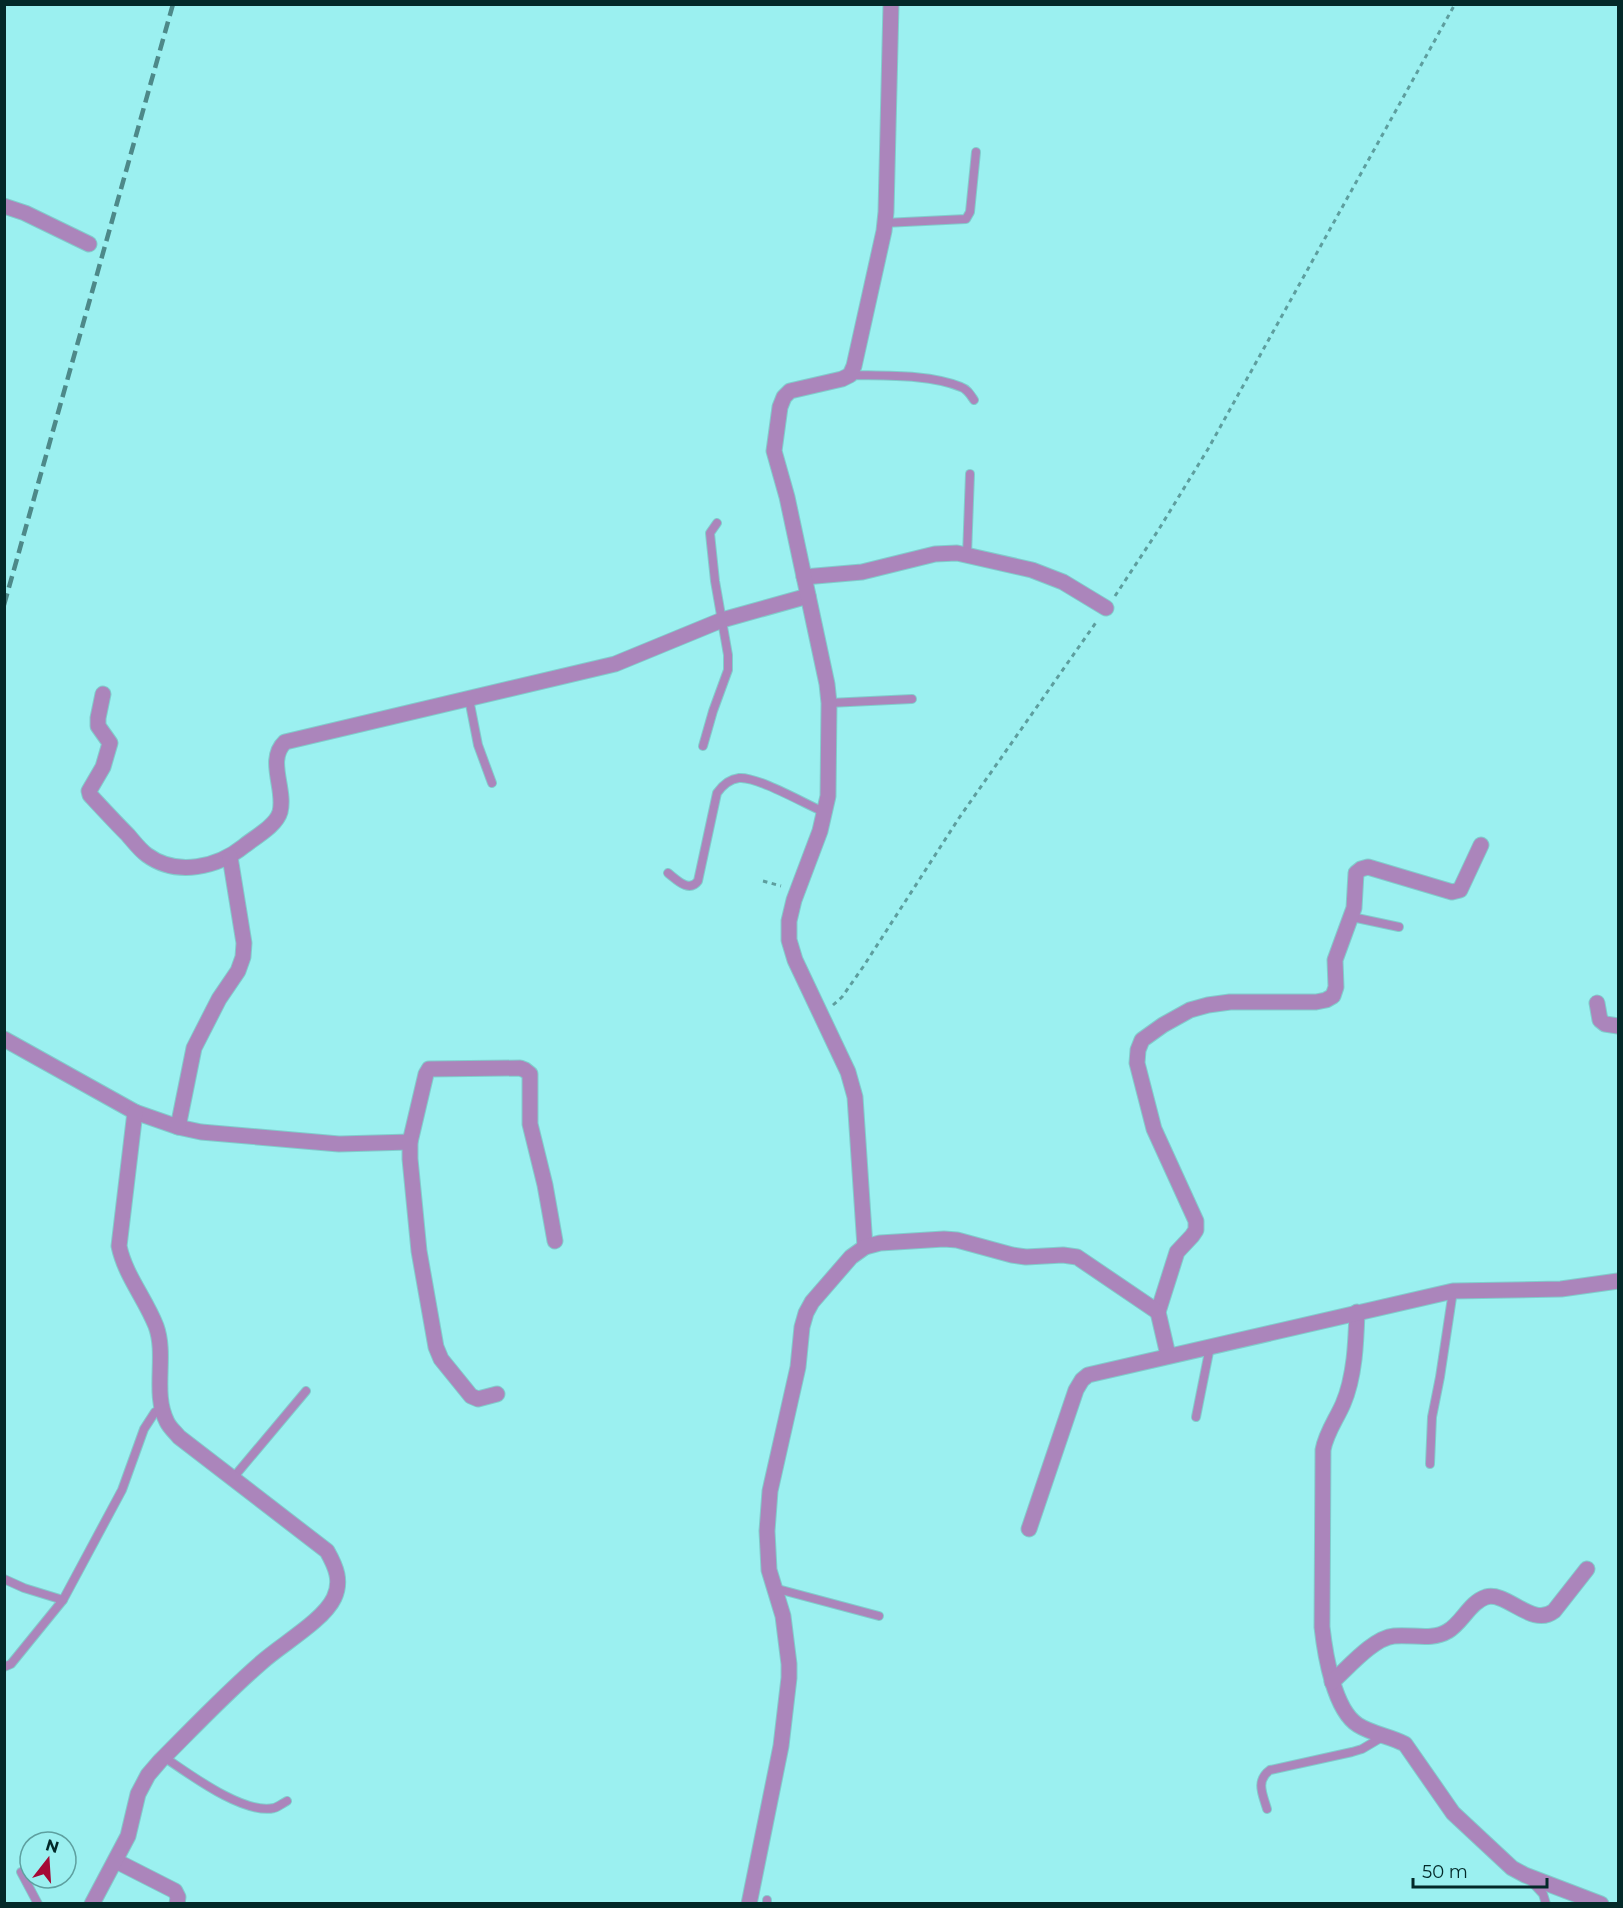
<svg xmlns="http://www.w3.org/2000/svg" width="1623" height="1908" font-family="Montserrat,sans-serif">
  <rect width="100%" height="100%" fill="#9bf0f0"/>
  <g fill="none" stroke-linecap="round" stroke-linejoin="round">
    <!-- service casing -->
    <g stroke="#80cccc" stroke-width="10">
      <g id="service">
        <polyline points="884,223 966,219 970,212 976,152"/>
        <path d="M850,375C884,376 929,374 961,387C967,389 970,394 974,400"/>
        <polyline points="967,555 970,474"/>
        <polyline points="469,699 478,745 492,783"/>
        <polyline points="829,703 912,699"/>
        <polyline points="703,746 713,711 728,670 728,655 715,581 711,543 710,533 717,523"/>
        <path d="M668,873C677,880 689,893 698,881L717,793C722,786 730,779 739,778C757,776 807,805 826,813"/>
        <polyline points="1352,917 1399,927"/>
        <polyline points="1196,1417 1210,1347"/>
        <polyline points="1430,1464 1432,1417 1440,1377 1453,1291"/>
        <polyline points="233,1478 306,1391"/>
        <polyline points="4,1579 24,1588 63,1600 122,1490 144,1429 155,1412 162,1408"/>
        <polyline points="774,1588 879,1616"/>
        <polyline points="4,1667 11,1664 63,1600"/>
        <path d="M164,1757C188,1773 243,1815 274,1808C278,1807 283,1803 287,1801"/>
        <path d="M1267,1809C1263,1795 1255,1781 1270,1770L1352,1752L1362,1749L1384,1736"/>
        <polyline points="21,1872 38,1904"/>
        <polyline points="1530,1880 1543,1894 1546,1904"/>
        <polyline points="767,1900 767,1904"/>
      </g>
    </g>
    <!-- minor casing -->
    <g stroke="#80cccc" stroke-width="17">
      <g id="minor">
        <polyline points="4,206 25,213 89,244"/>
        <polyline points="804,577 862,572 935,554 957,553 1032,570 1063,582 1106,608"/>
        <path d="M103,694L98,718V726L110,743L103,767L89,791L90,795C103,809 115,822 128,835C134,842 140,850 147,855C177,877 218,867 244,846C255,837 276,826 280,812C286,789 266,760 285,742L615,664L722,620L808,596"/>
        <polyline points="1597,1003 1600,1020 1605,1024 1618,1026"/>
        <polyline points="4,1039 135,1112 178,1127 201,1132 339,1144 410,1142"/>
        <polyline points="178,1127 194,1048 219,999 238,971 243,957 244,943 230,857"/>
        <polyline points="865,1247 855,1097 848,1072 795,960 789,940 789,921 794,900 820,831 828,796 829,703 827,684 787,497 774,451 780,407 784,397 790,391 842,379 850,375 854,366 884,231 886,212 891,4"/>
        <path d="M1357,1312C1356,1341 1355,1376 1343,1404C1336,1420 1326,1433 1323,1450L1322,1627C1325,1654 1334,1710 1358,1725C1372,1734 1390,1736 1405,1744L1453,1813L1512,1868L1525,1875L1601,1904"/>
        <polyline points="1168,1355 1158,1312 1177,1252 1192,1236 1196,1230 1196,1221 1154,1129 1137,1063 1138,1050 1142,1040 1163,1025 1190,1010 1208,1005 1230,1002 1316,1002 1326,1000 1333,996 1336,987 1335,960 1354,908 1356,873 1361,869 1368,867 1452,892 1460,890 1481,845"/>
        <polyline points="497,1394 478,1399 471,1396 441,1359 436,1347 419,1251 410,1159 410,1142 426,1074 429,1069 520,1068 525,1070 530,1074 530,1124 545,1185 555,1241"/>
        <polyline points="1029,1529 1076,1390 1082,1380 1088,1375 1453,1291 1561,1289 1618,1281"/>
        <path d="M1332,1682C1348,1668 1373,1638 1394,1636C1412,1634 1432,1641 1448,1631C1462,1623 1470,1602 1486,1597C1507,1591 1532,1628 1554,1611L1587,1569"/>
        <polyline points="116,1861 175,1891 178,1897 177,1904"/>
        <path d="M92,1904L128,1836L138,1794L148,1775L160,1761C193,1728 226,1693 262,1662C282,1644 323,1621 334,1598C342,1581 336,1567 327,1551L179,1437C175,1432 170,1428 167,1422C152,1393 167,1356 156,1326C145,1298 125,1275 119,1246L135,1112"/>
        <polyline points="749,1904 781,1746 789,1678 789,1664 783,1616 769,1570 767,1531 770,1491 798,1367 802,1327 806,1313 812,1302 851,1257 865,1247 880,1243 944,1239 957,1240 1012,1255 1026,1257 1063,1255 1077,1257 1158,1312"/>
      </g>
    </g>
    <!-- path -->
    <g stroke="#5d9e9e" stroke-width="3" stroke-dasharray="4.5 4.5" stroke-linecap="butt">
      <polyline points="1115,596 1159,529 1208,449 1455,4"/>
      <polyline points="763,881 781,886"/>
      <polyline points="833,1005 842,997 863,967 959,818 1097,621"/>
    </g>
    <!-- service -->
    <use href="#service" stroke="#ab85bb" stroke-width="8"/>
    <!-- minor -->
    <use href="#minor" stroke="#ab85bb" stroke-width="15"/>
    <!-- rail -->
    <polyline stroke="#4d8989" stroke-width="4.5" stroke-dasharray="12 6" stroke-linecap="butt" points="4,605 173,4"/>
  </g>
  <!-- border -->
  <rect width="1623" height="1908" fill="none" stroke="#032929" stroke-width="12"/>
  <!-- north arrow -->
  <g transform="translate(48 1860) rotate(17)"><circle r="28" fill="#9bf0f0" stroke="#5ea0a0" stroke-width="1.5"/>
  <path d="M0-4.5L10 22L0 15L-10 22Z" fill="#a50935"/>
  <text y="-9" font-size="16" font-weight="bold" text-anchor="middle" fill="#032929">N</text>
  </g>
  <!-- scale -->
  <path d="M1413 1878v9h134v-9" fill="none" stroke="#032929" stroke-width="3"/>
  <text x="1422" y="1878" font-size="18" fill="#032929" stroke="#9bf0f0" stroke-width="4.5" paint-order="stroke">50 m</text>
</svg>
